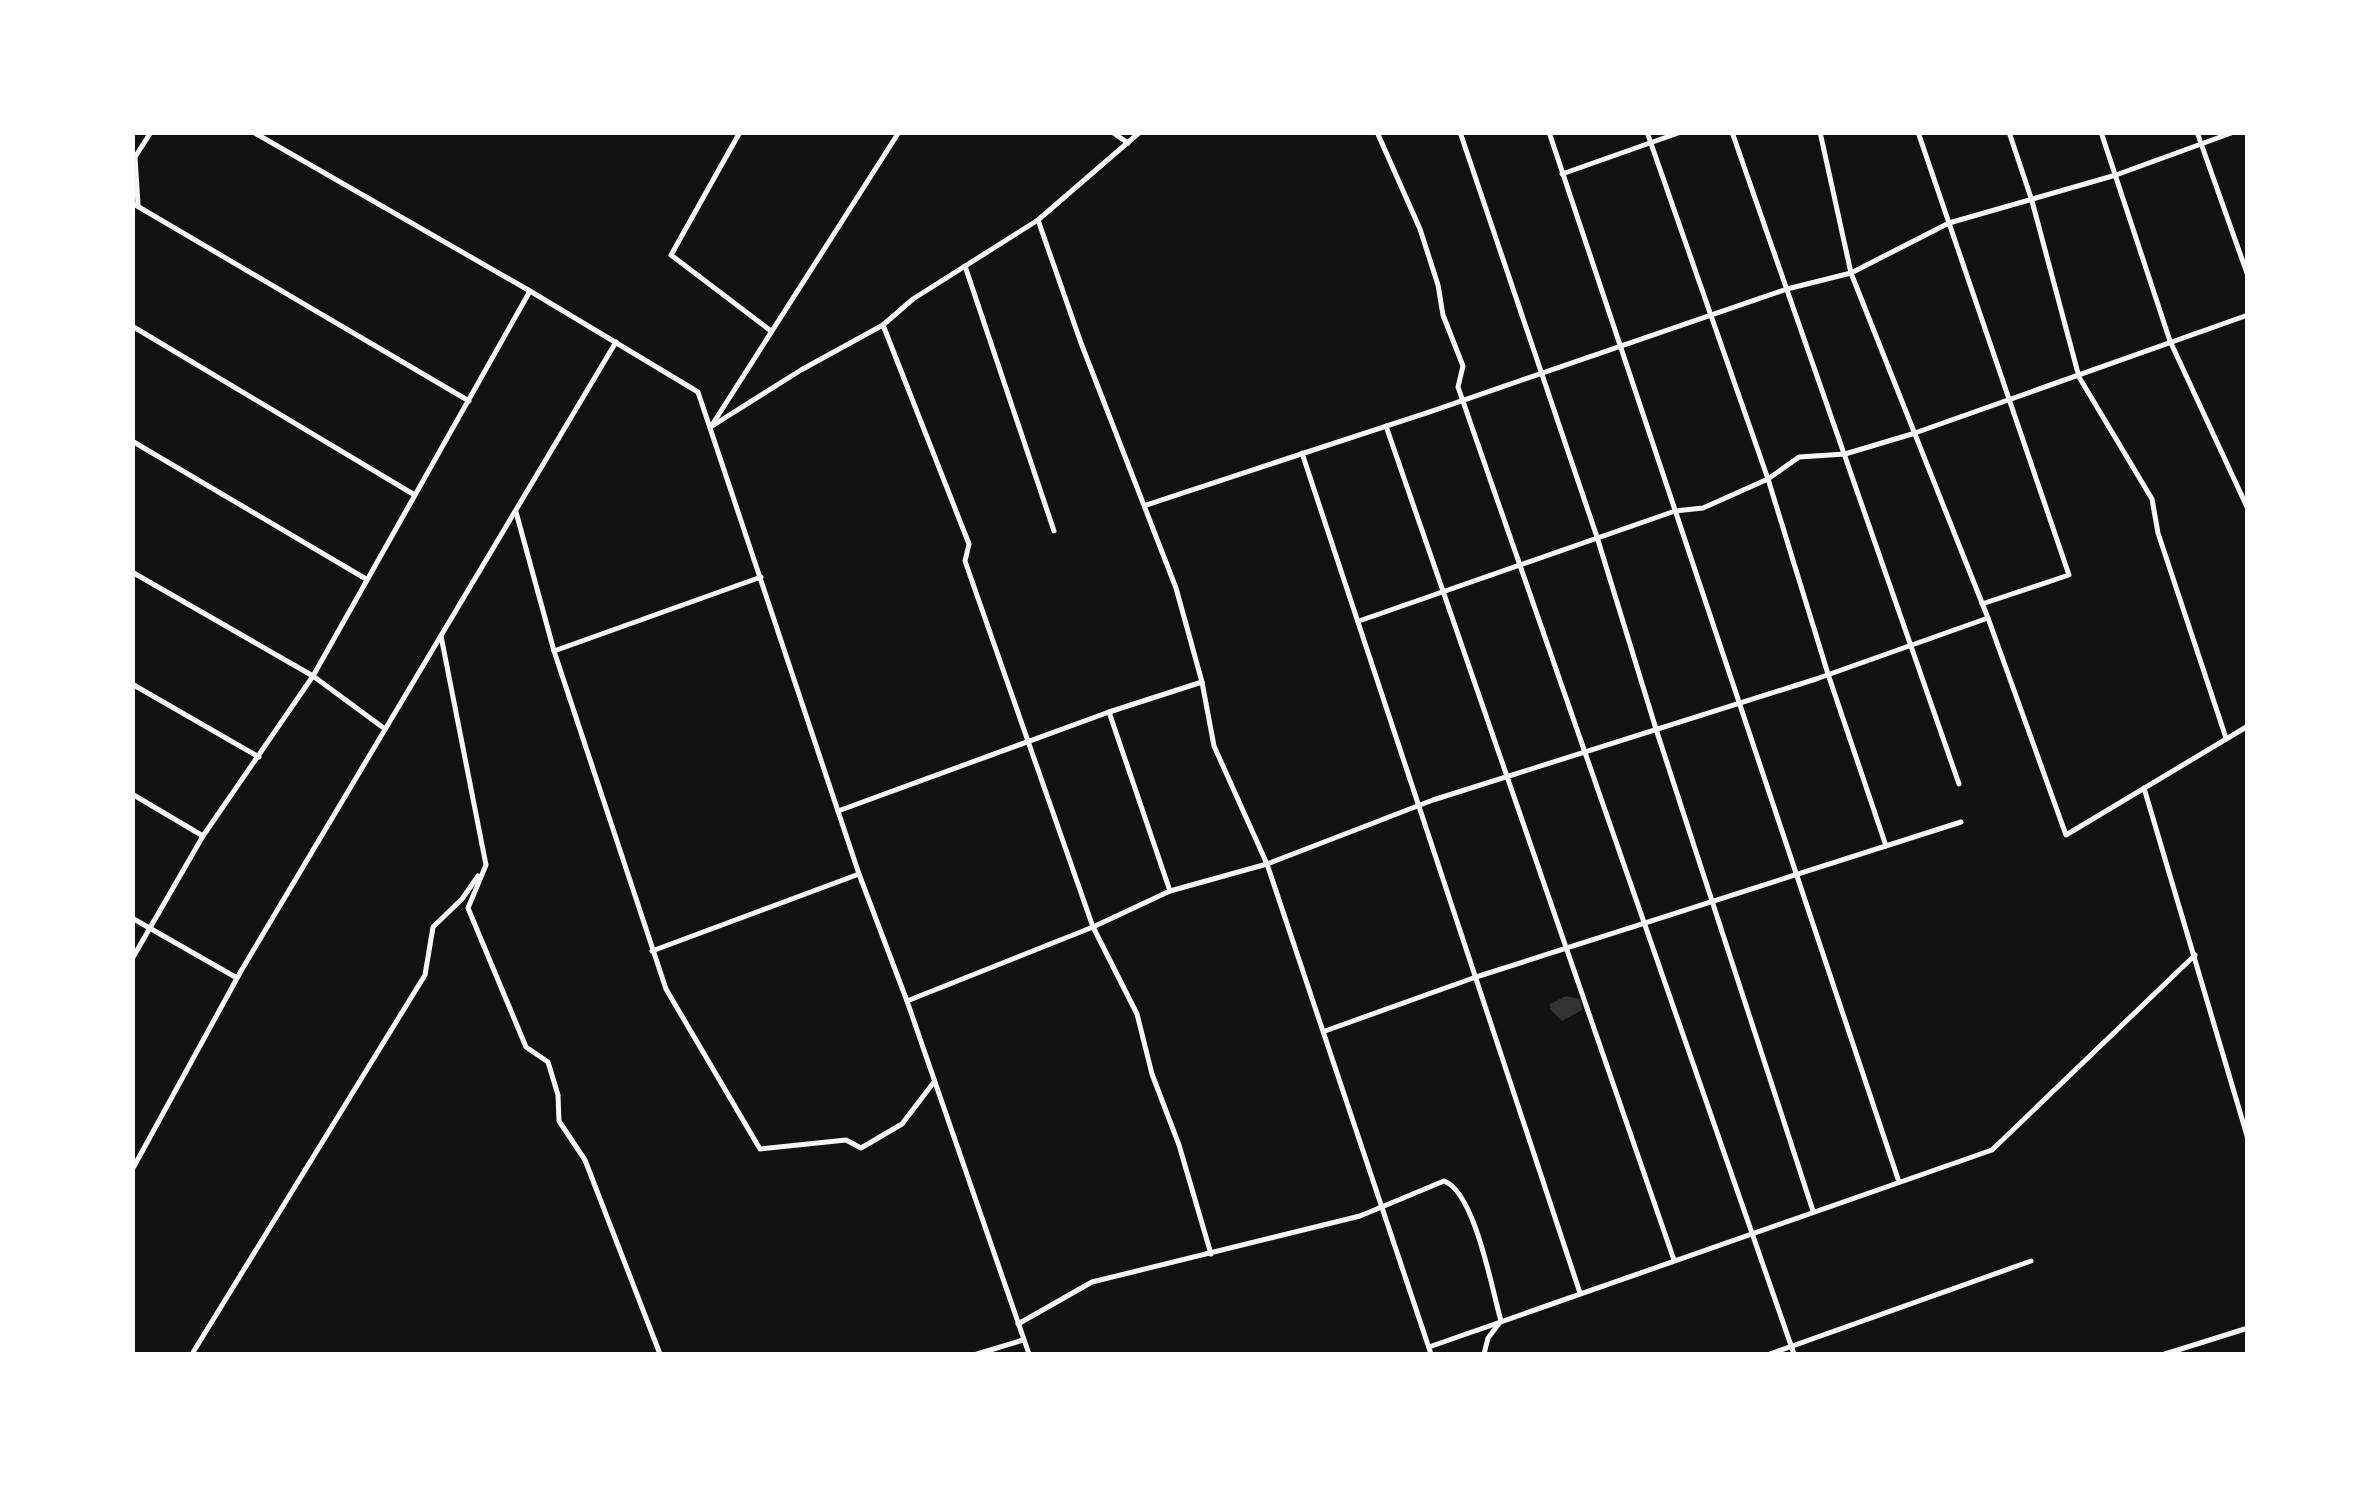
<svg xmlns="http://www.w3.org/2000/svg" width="2380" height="1487" font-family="Figtree,sans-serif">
  <rect width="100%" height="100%" fill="#111"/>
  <!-- water -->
  <polygon fill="#333" points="1566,996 1580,999 1582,1010 1562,1021 1550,1009 1550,1004"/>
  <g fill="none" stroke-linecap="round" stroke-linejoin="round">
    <!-- minor -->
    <g stroke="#f5f5f5" stroke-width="5">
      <polyline points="740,132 671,255 771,331"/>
      <polyline points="1112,132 1128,143"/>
      <polyline points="1377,132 1420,229 1438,285 1443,315 1463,366 1458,387 1794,1354"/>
      <polyline points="1460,132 1597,537 1656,729 1813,1211"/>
      <polyline points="1549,132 1899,1182"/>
      <polyline points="1647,132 1768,479 1828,674 1886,846"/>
      <polyline points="1732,132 1959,784"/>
      <polyline points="1820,132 1851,273 1988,618 2066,835 2248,726"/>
      <polyline points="1918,132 2069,575 1982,604"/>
      <polyline points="2009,132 2032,201 2079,377 2152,499 2158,533 2226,738"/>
      <polyline points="2101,132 2170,341 2248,509"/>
      <polyline points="2197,132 2248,276"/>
      <polyline points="1562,174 1681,132"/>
      <polyline points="132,203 469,401"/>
      <polyline points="138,204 135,157 151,132"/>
      <polyline points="1038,220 1081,343 1176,588 1202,682 1214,746 1267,864 1431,1354"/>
      <polyline points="965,266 1054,531"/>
      <polyline points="883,325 969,544 965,561 1093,927 1137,1014 1152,1074 1179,1145 1211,1254"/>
      <polyline points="132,326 413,494"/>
      <polyline points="712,425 899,132"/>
      <polyline points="1386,426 1674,1260"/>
      <polyline points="132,441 366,579"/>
      <polyline points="1302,453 1580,1293"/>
      <polyline points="1146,505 1432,411 1787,289 1851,273 1949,223 2116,175 2234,132"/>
      <polyline points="516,512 554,651 666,989 760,1149 846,1140 861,1148 902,1124 934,1082"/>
      <polyline points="132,572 313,676 385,729"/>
      <polyline points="1359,621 1675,511 1703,508 1768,479 1799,457 1845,454 1912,434 2248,315"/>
      <polyline points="441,636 486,865 468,908 526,1047 548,1062 558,1095 559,1121 585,1160 660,1354"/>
      <polyline points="554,651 761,577"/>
      <polyline points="132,684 259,757"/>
      <polyline points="1109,712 1170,891"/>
      <polyline points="2144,788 2248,1139"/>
      <polyline points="132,794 203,836"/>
      <polyline points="838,811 1109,712 1202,682"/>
      <polyline points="132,918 237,978"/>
      <polyline points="652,951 859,874"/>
      <polyline points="132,959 203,836 313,676 530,291"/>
      <polyline points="907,1001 1093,927 1170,891 1267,864 1433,800 1816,679 1988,618"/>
      <polyline points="1325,1031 1476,977 1961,822"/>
      <path d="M1018,1324L1092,1282L1360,1216L1444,1181C1475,1192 1492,1290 1501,1321L1488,1338L1484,1354"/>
      <polyline points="1429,1347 1992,1150 2195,955"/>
      <polyline points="192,1354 425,975 433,927 462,899 478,876"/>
      <polyline points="977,1354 1023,1340"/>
      <polyline points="1770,1354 2031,1261"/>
    </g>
    <!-- tertiary -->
    <g stroke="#f5f5f5" stroke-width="5">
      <polyline points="253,132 530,291 698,392 859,874 907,1001 1029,1354"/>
      <polyline points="712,426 801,370 883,325 913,299 1038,220 1140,132"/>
      <polyline points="132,1170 241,971 616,342"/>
      <polyline points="2165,1354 2248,1328"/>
    </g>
  </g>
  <!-- border -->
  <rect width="2380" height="1487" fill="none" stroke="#ffffff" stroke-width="270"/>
</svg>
